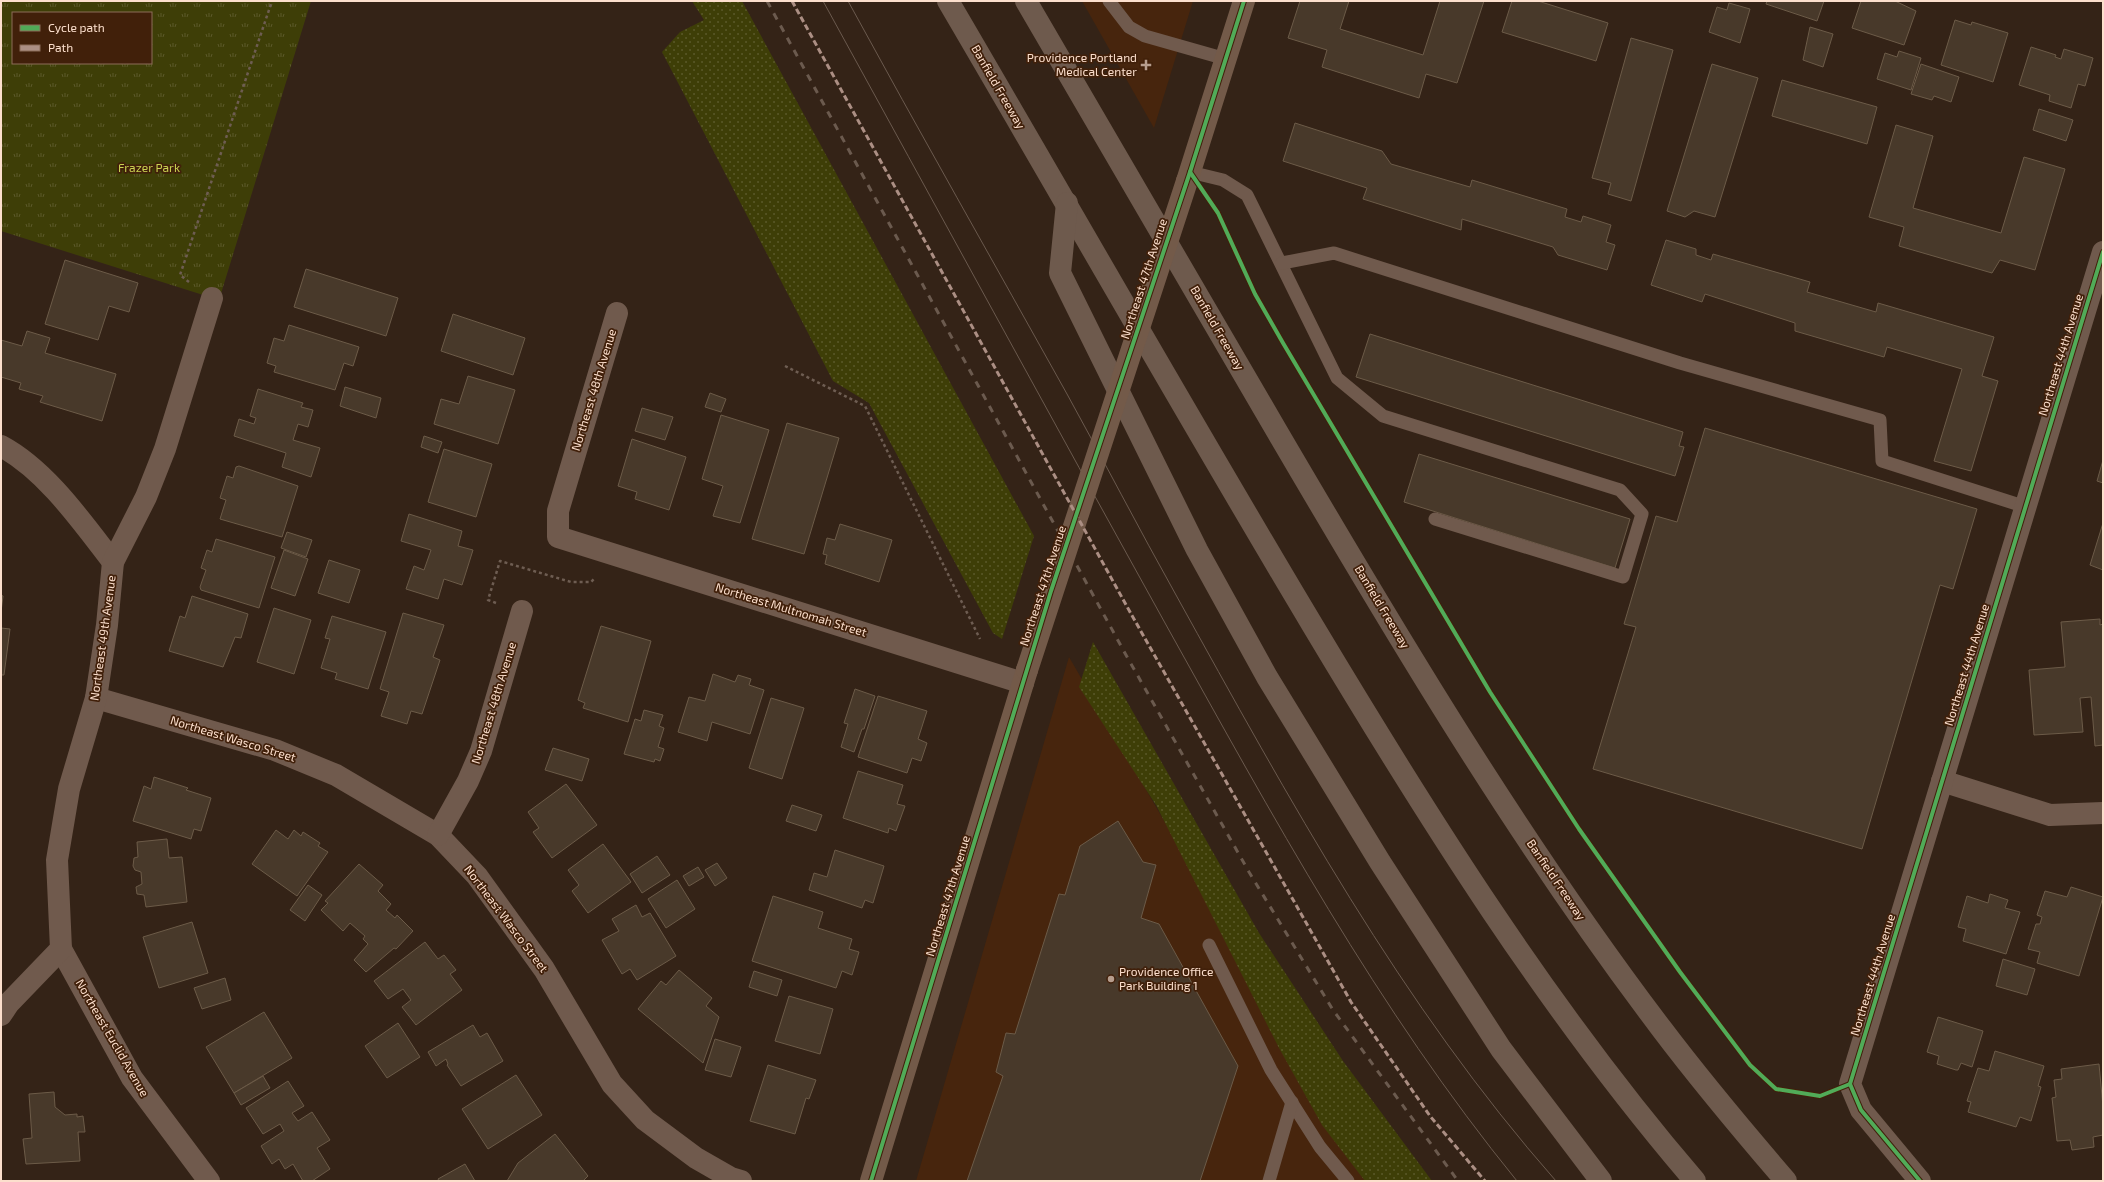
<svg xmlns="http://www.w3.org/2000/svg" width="2104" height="1182" font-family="'Exo 2',sans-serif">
  <defs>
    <pattern id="grass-dots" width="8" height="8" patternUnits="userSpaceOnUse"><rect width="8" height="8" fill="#3e3e07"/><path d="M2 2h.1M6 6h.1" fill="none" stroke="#5b592a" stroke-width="1.8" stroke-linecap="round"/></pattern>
    <pattern id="park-tufts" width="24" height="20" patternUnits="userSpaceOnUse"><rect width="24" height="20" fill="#3e3e07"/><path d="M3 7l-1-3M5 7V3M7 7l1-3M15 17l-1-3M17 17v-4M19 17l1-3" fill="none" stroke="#5b592a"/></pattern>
  </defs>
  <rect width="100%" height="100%" fill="#342317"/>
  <!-- built -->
  <g fill="#47250d">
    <polygon points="1082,1 1193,1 1154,128"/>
    <polygon points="1069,657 1332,1110 1388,1181 916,1181"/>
  </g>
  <!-- grass -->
  <g fill="url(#grass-dots)">
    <polygon points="692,1 742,1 1034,536 1002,639 993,633 869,403 833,381 662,52 680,32 704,20"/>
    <polygon points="1093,642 1259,933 1343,1061 1432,1181 1365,1181 1322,1125 1279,1048 1156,805 1079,687"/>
  </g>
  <!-- park -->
  <path fill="url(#park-tufts)" fill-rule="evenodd" d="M1,1H311L219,300L1,231ZM13,13H151V63H13Z"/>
  <!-- building -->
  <g fill="#48392a" stroke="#6c5b48">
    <polygon points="1300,1 1349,1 1340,29 1423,55 1440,1 1484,1 1457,83 1426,74 1419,98 1322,67 1327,50 1288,38"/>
    <polygon points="1512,1 1538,1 1608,23 1596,61 1502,32"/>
    <polygon points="1767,1 1824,1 1817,21 1766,4"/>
    <polygon points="1861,1 1895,1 1916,11 1904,45 1852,28"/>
    <polygon points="1729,3 1750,9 1740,43 1709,32 1717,7 1727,10"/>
    <polygon points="1955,20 1971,25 1972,22 2008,33 1993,82 1941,65"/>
    <polygon points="1810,27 1833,34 1823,67 1803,60"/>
    <polygon points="1631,38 1673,50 1631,201 1608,194 1611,183 1592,178"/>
    <polygon points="2031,47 2056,55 2055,57 2061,59 2064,49 2093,58 2085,86 2078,84 2071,108 2049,101 2050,95 2019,85"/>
    <polygon points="1899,51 1921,58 1911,90 1877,79 1885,53 1897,57"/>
    <polygon points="1712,64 1758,78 1715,217 1694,211 1685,217 1667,211"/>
    <polygon points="1921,64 1959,77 1951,102 1934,96 1932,100 1911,94"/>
    <polygon points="1782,80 1877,107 1867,144 1772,116"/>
    <polygon points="2039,109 2073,120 2066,141 2033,130"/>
    <polygon points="1295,123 1382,151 1391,164 1470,187 1472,180 1567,209 1565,217 1581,222 1583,216 1611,225 1606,242 1615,245 1607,270 1558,255 1553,247 1462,219 1461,230 1363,199 1367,188 1283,161"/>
    <polygon points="1896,125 1933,136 1913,208 2001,233 2024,157 2065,169 2035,270 2000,260 1992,273 1899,246 1904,227 1869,217"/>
    <polygon points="1666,240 1696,249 1696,255 1711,260 1713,254 1810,282 1807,292 1876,312 1878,303 1994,337 1982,376 1998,381 1971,471 1934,461 1962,369 1887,347 1884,357 1795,331 1795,323 1705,294 1702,302 1651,285"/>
    <polygon points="65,260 138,283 129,312 109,306 98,340 45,324"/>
    <polygon points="306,269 398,298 386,336 294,307"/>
    <polygon points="453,314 525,338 513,375 441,351"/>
    <polygon points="289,325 359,347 353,366 344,363 335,390 274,372 276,366 267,363 274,338 284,341"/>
    <polygon points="27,331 50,338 45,353 116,374 102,421 40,402 43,396 19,389 21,383 1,377 1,340 22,346"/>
    <polygon points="1370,334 1683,432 1679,446 1684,447 1675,476 1356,377"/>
    <polygon points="468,376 515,390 498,444 434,424 441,399 459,404"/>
    <polygon points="345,387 381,398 376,418 340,406"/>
    <polygon points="258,389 303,403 301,407 313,410 308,427 298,424 293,440 320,448 311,477 282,467 286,453 234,436 239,419 254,424 256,418 250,416"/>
    <polygon points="710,393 726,399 721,412 705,407"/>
    <polygon points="642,408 673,417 665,440 635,431"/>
    <polygon points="721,415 769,430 740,523 713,516 723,486 702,479"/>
    <polygon points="787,423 839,438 804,554 752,539"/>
    <polygon points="1705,428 1977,509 1953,589 1940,585 1862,849 1593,769 1636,627 1624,624 1656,516 1677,522"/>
    <polygon points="424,436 442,442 438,453 421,447"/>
    <polygon points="632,439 686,457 669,510 635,499 637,492 618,486"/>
    <polygon points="444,449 492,464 476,517 428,502"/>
    <polygon points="1419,454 1630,519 1615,568 1404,502"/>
    <polygon points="2103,460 2103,483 2097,481"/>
    <polygon points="239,466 298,486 282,537 220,519 226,500 220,498 227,476 233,478 236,467"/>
    <polygon points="409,514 462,531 458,546 473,550 462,585 444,579 438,599 406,589 414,566 424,570 431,550 401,541"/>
    <polygon points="2103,523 2103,570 2090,565"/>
    <polygon points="840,524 892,540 879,582 825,564 827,555 823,554 827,538 835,540"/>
    <polygon points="287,532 312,540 306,557 281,548"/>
    <polygon points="216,539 275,557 259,608 201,590 200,587 206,570 201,568 207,550 212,552"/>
    <polygon points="284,550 308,559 295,596 271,588"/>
    <polygon points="329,560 360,570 349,603 318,593"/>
    <polygon points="1,595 3,596 1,612"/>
    <polygon points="192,596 248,614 241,638 235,637 223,667 169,651 180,616 185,618"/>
    <polygon points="274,608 311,620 294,674 257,662"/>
    <polygon points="403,613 444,625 433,657 440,660 422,714 411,711 407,724 381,716 389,692 380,689"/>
    <polygon points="332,616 386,632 368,689 335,679 337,673 321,668 330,639 325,638"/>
    <polygon points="2100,619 2100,625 2103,624 2103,745 2095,746 2091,697 2080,698 2083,732 2034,735 2029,670 2065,667 2061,622"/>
    <polygon points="601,626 651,641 628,722 583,708 585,703 578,700"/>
    <polygon points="1,628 10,629 4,675 1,675"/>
    <polygon points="713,674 735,682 738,675 751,679 749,685 764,690 750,734 712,722 707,741 678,732 689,697 705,701"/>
    <polygon points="855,689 875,696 864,729 862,729 854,752 841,747 848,724 844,723"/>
    <polygon points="878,696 927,711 918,739 927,743 921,761 912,758 907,773 858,757"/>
    <polygon points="771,698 804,708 782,779 749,768"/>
    <polygon points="644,710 663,715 659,726 664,728 658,747 664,749 660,761 655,759 654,762 624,754 635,719 641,721"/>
    <polygon points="553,748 589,759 582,781 545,770"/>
    <polygon points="858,771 903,785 897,804 905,806 896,831 889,828 888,833 843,818"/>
    <polygon points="154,777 188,788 186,790 211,798 201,831 194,829 191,839 133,821 144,786 151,789"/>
    <polygon points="566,784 597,825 552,858 533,832 539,828 528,812"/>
    <polygon points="792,805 822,815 816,831 786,821"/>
    <polygon points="1118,821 1143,862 1156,865 1141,918 1159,924 1238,1066 1200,1181 967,1181 1003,1076 996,1072 1006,1033 1015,1034 1059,894 1065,895 1080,846"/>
    <polygon points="276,830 288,839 294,830 301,836 303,832 320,843 318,846 328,852 297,896 252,864"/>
    <polygon points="167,839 169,858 182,857 187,902 146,907 144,895 137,894 136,887 142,884 141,872 135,870 133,866 134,858 138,857 137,842"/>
    <polygon points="603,844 631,882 588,913 572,891 579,885 568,870"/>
    <polygon points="835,850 884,866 873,903 865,900 862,908 809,890 814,873 827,877"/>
    <polygon points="657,856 670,875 642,893 630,874"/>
    <polygon points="717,863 727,878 715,886 705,870"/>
    <polygon points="359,864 383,885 378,891 391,904 386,910 395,918 397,915 413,931 396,949 394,948 366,972 354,960 368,944 363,939 365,936 350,923 343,931 321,910 328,903 325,901"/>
    <polygon points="698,867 704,877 689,886 683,876"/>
    <polygon points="677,880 695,909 666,928 648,899"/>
    <polygon points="308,885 322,895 305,921 290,910"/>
    <polygon points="2071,887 2103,897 2079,976 2037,963 2040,952 2028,949 2036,924 2040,924 2042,917 2037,915 2045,891 2067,897"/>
    <polygon points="1990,894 2008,900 2005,908 2020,912 2006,954 1963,941 1966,929 1958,927 1967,896 1988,903"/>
    <polygon points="773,896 823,912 818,928 852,939 849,949 859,952 852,975 842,971 836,988 752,961"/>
    <polygon points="636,905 642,917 650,913 676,956 637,980 630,969 622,974 602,940 619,931 612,919"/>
    <polygon points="192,922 208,973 159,988 143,937"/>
    <polygon points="425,942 438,959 444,955 456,970 450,974 462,990 416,1025 402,1007 411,1000 403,989 388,999 374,981"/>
    <polygon points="2003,959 2035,969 2027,995 1996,986"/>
    <polygon points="679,970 712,998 706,1006 719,1017 703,1063 638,1009 661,981 666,985"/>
    <polygon points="754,971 782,980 777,996 749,987"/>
    <polygon points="225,978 231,1000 202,1009 194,988"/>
    <polygon points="789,996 833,1009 820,1054 775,1041"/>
    <polygon points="264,1012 292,1058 234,1093 206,1047"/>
    <polygon points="1938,1017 1983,1031 1972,1067 1961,1063 1958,1070 1956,1070 1937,1064 1939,1056 1927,1052"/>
    <polygon points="398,1023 420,1057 387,1078 365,1046"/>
    <polygon points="473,1025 480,1037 487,1033 503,1061 461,1086 447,1065 448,1064 446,1059 436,1066 428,1052"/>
    <polygon points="715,1039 741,1047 731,1077 705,1070"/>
    <polygon points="1995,1051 2044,1066 2038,1086 2041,1087 2031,1121 2020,1117 2016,1127 1968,1112 1971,1102 1967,1101 1978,1068 1989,1071"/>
    <polygon points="2099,1064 2103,1107 2103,1135 2093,1137 2094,1147 2072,1150 2070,1140 2057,1141 2052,1098 2056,1097 2054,1080 2062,1079 2061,1069"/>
    <polygon points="768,1065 816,1080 809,1099 806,1098 795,1134 750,1121"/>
    <polygon points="516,1075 542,1115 488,1149 462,1109"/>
    <polygon points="263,1076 270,1088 241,1105 234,1093"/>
    <polygon points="288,1081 304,1106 292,1113 298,1121 312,1112 330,1140 317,1148 330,1169 312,1181 303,1181 293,1164 285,1169 279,1159 272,1164 261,1146 284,1131 280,1124 263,1134 246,1108"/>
    <polygon points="54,1092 55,1107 65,1115 77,1114 77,1117 83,1116 85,1132 78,1132 80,1161 26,1164 23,1139 32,1138 29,1094"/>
    <polygon points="555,1134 588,1176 583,1181 507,1181 518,1163"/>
    <polygon points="465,1164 475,1181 439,1181 438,1179"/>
  </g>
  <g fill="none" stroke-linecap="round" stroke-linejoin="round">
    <!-- path -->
    <g stroke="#6e5d52" stroke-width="2.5" stroke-dasharray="3 3" stroke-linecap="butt">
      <polyline points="189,282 180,275 272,1"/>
      <polyline points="785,366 865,406 980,639"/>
      <polyline points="496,603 488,600 500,561 571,582 591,582 595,578"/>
    </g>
    <!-- lane -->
    <g stroke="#705a4d" stroke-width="13">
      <polyline points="1109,1 1129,27 1145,36 1226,59"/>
      <polyline points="1190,172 1223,180 1247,195 1337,378 1383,416 1620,490 1642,514 1623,577 1435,519"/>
      <polyline points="1282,263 1334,253 1680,363 1880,420 1882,461 2026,507"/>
      <polyline points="1209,945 1271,1070 1320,1147 1348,1181"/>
      <polyline points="1269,1181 1292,1102"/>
    </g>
    <!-- street -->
    <g stroke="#705a4d" stroke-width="22">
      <polyline points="617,313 558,511 558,537 1023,683"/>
      <path d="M1,446C46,470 82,522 113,562"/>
      <polyline points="96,698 275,750 336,775 438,835 477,876 544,969 612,1084 645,1120 696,1158 731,1178 741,1181"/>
      <polyline points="1942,781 2050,815 2103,813"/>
      <polyline points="438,835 468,781 481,751 522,611"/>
      <polyline points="61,949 132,1078 209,1181"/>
      <polyline points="1,1015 9,1003 61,949 57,860 69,789 96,698 107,625 113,562 146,497 165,449 212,298"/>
      <polyline points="1920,1181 1861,1110 1850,1084 2103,252"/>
    </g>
    <!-- secondary -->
    <g stroke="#735a49" stroke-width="22">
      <polyline points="1187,181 1244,1"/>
      <polyline points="871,1181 1027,670"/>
    </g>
    <!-- highway -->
    <g stroke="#6e5a4d" stroke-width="22">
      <path d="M948,1C1070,209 1189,419 1313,626C1428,818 1549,1011 1695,1181"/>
      <path d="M1026,1C1109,143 1192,286 1275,428C1395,633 1517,838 1661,1028C1701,1081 1743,1131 1786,1181"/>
      <polyline points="1067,203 1060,273 1197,550 1267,677 1380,862 1501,1049 1601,1181"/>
    </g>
    <!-- tram -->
    <g stroke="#6b5a4e" stroke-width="1">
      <path d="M823,1C937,208 1050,416 1165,623C1272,815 1377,1009 1517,1181"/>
      <path d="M848,1C920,133 994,263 1067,394C1104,461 1139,529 1176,595C1289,799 1401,1005 1556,1181"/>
    </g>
    <!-- rail -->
    <polyline stroke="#6b5a4e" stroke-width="3" stroke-dasharray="7 7" stroke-linecap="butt" points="767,1 1126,655 1249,872 1333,1010 1458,1181"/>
    <!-- secondary-bridge -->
    <polyline stroke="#735a49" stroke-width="22" points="1027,670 1187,181"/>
    <!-- quiet -->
    <polyline stroke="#ac8f84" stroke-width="3" stroke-dasharray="6 3" stroke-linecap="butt" points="792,1 1130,612 1351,1002 1430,1116 1485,1181"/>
    <!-- cycleway casing -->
    <g stroke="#41200a" stroke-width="6">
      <g id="cycleway">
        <polyline points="1190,172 1218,213 1255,294 1283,343 1490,692 1579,829 1680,972 1750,1065 1776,1089 1820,1096 1850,1084"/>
        <polyline points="1850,1084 2103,252"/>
        <polyline points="1850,1084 1861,1110 1920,1181"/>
        <polyline points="871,1181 1051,591 1190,172 1244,1"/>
      </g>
    </g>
    <!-- cycleway -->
    <use href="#cycleway" stroke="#51ab58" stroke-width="4"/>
  </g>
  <!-- markers -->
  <g fill="#b69d8d" stroke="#41200a" stroke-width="1.5">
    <path d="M1144 59h4v4h4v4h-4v4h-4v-4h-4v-4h4z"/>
    <circle cx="1111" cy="979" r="4"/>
  </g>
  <g text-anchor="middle" stroke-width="3.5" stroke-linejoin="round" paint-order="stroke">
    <!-- poi labels -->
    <g font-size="12" fill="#fcdfcd" stroke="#41200a" text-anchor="end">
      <text x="1137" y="62">Providence Portland<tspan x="1137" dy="14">Medical Center</tspan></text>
      <text x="1119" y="976" text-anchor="start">Providence Office<tspan x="1119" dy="14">Park Building 1</tspan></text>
    </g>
    <!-- street labels -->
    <g font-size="12" fill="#fcdfcd" stroke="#41200a">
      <text transform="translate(998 87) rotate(60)" y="4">Banfield Freeway</text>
      <text transform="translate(1144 279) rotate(-72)" y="4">Northeast 47th Avenue</text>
      <text transform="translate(1217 328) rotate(60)" y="4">Banfield Freeway</text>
      <text transform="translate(2061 355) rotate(-73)" y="4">Northeast 44th Avenue</text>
      <text transform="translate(594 390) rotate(-73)" y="4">Northeast 48th Avenue</text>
      <text transform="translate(1043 586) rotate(-72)" y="4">Northeast 47th Avenue</text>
      <text transform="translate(1382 607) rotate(59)" y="4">Banfield Freeway</text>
      <text transform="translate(791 610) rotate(17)" y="4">Northeast Multnomah Street</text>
      <text transform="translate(103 638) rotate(-82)" y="4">Northeast 49th Avenue</text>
      <text transform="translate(1967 665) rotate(-73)" y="4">Northeast 44th Avenue</text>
      <text transform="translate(494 703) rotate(-73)" y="4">Northeast 48th Avenue</text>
      <text transform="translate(233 739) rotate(17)" y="4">Northeast Wasco Street</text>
      <text transform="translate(1556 880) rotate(56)" y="4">Banfield Freeway</text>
      <text transform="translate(948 896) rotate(-73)" y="4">Northeast 47th Avenue</text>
      <text transform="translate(506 919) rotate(53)" y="4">Northeast Wasco Street</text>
      <text transform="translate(1873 975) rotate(-73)" y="4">Northeast 44th Avenue</text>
      <text transform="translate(112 1038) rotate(60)" y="4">Northeast Euclid Avenue</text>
    </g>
    <!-- park labels -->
    <g font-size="12" fill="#cad252" stroke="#41200a">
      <text x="149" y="172">Frazer Park</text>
    </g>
  </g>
  <!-- border -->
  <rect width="2104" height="1182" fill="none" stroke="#fcdfcd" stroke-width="4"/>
  <!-- legend -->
  <rect x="12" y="12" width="140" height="52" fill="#41200a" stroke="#8c6c58"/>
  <rect x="20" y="25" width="20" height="6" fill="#51ab58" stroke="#8c6c58"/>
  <text x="48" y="32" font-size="12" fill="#fcdfcd">Cycle path</text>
  <rect x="20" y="45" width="20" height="6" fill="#ac8f84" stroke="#8c6c58"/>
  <text x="48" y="52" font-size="12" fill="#fcdfcd">Path</text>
</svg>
